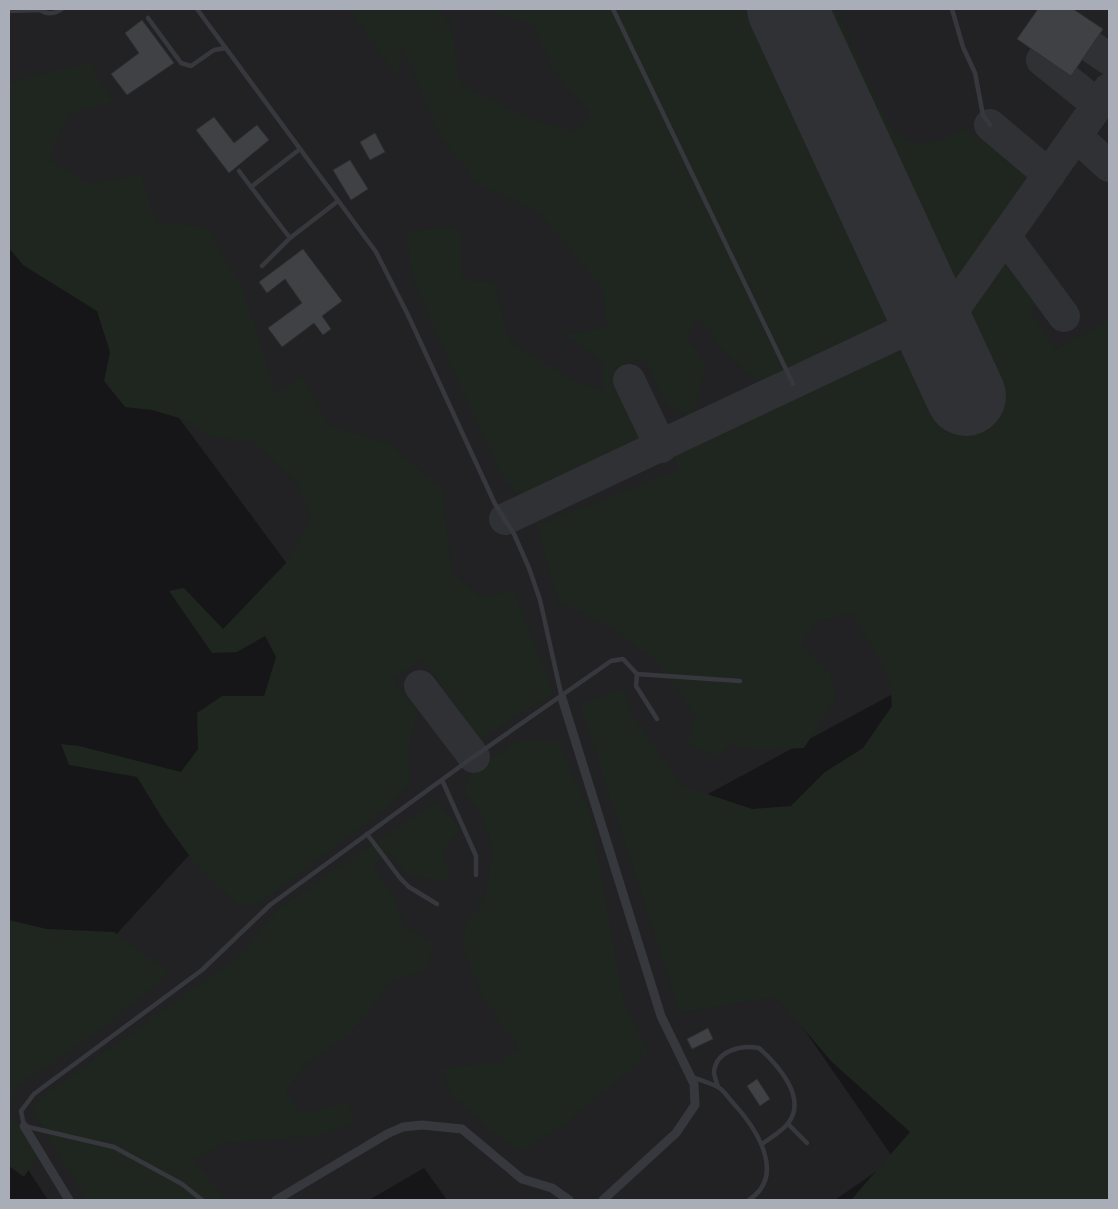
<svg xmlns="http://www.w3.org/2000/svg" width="1118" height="1209" font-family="'Asap Condensed',sans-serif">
  <rect width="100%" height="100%" fill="#161618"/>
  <!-- built -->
  <polygon fill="#222225" points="9,9 1109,9 1109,577 682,808 753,956 894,1159 835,1200 447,1200 424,1168 369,1200 48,1200 9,1141 9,1051 363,666 9,189"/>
  <!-- green -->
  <g fill="#1e261f">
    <polygon points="349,9 436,9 451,26 460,84 526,117 575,132 591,114 555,73 532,24 497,14 495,9 756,9 891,300 886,326 814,357 802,374 756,380 725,352 698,317 687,338 706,365 692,417 666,405 644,358 621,365 613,376 621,395 639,414 645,436 628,444 626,454 554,493 521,498 501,475 441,344 412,277 407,232 444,227 461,232 462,280 494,282 509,340 570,379 602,390 603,362 565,334 607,327 602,289 541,214 484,187 473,179 440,136 399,41 399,79"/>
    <path d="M818,9H835L893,133C923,150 937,144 965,127L990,147L1006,151L1033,173V188L1008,221H998L990,232L989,246L961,282L947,286Z"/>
    <polygon points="91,63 113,101 68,114 49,159 89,184 140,174 157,222 207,227 243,289 276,395 302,375 329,425 388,443 442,488 452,572 481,598 514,591 554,693 479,739 423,659 393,678 418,713 409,745 410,783 385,809 257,905 239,906 197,866 164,821 137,777 69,765 61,744 79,746 181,772 198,749 197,713 222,696 264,696 276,657 265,636 237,652 212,653 169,591 184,588 223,629 288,561 311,516 295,480 254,442 211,437 179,418 152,410 125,407 104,381 110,352 97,311 23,265 9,248 9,86 25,77"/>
    <polygon points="1013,256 1045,302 1030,311 1056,349 1109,320 1109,1200 851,1200 910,1132 832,1062 776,997 680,1013 580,704 625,689 630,714 662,757 680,785 752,809 791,806 825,772 863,748 892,706 890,680 852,612 816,622 802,644 830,674 836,698 804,748 758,750 729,744 718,758 687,744 696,716 655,660 613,629 558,601 537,525 679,470 673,455 891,352 917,359 944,412 993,389 960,315 999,257"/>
    <polygon points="516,741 557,741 589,808 624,1003 649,1054 560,1128 523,1151 500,1138 450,1094 442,1068 501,1062 518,1047 481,995 464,950 465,925 485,897 493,848 480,811 464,792 469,775"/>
    <polygon points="436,802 461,828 442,852 451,875 442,882 406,874 389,852 373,866 395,899 403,925 433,944 426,969 392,981 350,1034 306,1065 285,1092 302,1114 348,1102 354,1122 317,1136 226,1143 194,1160 226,1200 87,1200 31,1110 42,1097 239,956 279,908"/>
    <polygon points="9,920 47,929 114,932 170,973 97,1033 17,1087 9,1106"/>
    <polygon points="9,1112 39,1154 24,1177 9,1166"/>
  </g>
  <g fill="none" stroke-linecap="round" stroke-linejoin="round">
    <!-- taxiway -->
    <g stroke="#303135" stroke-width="32">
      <polyline points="1093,48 1109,59"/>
      <polyline points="1042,60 1098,105"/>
      <polyline points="990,125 1049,175"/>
      <polyline points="1076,136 1109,166"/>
      <polyline points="1005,236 1064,316"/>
      <polyline points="629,380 661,447"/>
      <polyline points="505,519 956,306 1109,89"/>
      <polyline points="420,686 474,757"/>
    </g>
    <!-- runway -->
    <polyline stroke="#303135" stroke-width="80" points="787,9 966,396"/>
  </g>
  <!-- building -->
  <g fill="#404145" stroke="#303034">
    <polygon points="1038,9 1073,9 1103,29 1071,76 1017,39"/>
    <polygon points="142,20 174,63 127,95 111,74 139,53 125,33"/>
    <polygon points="214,117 234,143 257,125 269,140 229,173 196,130"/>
    <polygon points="375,133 385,152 370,160 360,142"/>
    <polygon points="350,160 368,189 351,200 333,170"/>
    <polygon points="303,249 342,301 322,316 331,329 323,335 314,323 282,347 268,328 302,303 285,279 267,293 259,282"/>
    <polygon points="708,1028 713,1039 692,1049 687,1039"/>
    <polygon points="757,1079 770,1099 760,1106 747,1086"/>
  </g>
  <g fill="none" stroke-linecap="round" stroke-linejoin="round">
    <!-- lane -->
    <g stroke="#37383d" stroke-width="4.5">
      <path d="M39,9C46,15 55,14 62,9"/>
      <polyline points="197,9 376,252 408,315 495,504 514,534 529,568 540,600 562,698"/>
      <polyline points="613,9 793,384"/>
      <polyline points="952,9 963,47 975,73 983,115 990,125"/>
      <polyline points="9,11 40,10"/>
      <polyline points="148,18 181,63 191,66 214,50 226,48"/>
      <polyline points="300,149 251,187 290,238 338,201"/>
      <polyline points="239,171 251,187"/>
      <polyline points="262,266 290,238"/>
      <polyline points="637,674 636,686 657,719"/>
      <polyline points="442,780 476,856 476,875"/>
      <polyline points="367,834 400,878 409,887 437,904"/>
      <path d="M692,1077C700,1080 710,1083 718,1087C724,1090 729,1099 734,1104C756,1128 787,1175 749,1200"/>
      <path d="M718,1087C717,1083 714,1076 714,1072C716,1050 742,1045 759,1048C777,1064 807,1097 789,1122C783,1131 770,1138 762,1144"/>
      <polyline points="788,1124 807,1143"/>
      <polyline points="202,1200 182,1184 114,1147 24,1126 21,1111 34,1094 202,970 270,905 469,760 611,661 623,659 637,674 740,681"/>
    </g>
    <!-- street -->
    <g stroke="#37383d" stroke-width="9">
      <polyline points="562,698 661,1016 694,1084 695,1105 676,1133 603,1200"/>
      <polyline points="24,1126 69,1200"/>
      <polyline points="276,1200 387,1134 403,1127 422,1125 462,1129 522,1179 552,1188 569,1200"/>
    </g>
  </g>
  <!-- border -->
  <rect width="1118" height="1209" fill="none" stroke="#a8adb8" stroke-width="20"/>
</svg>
